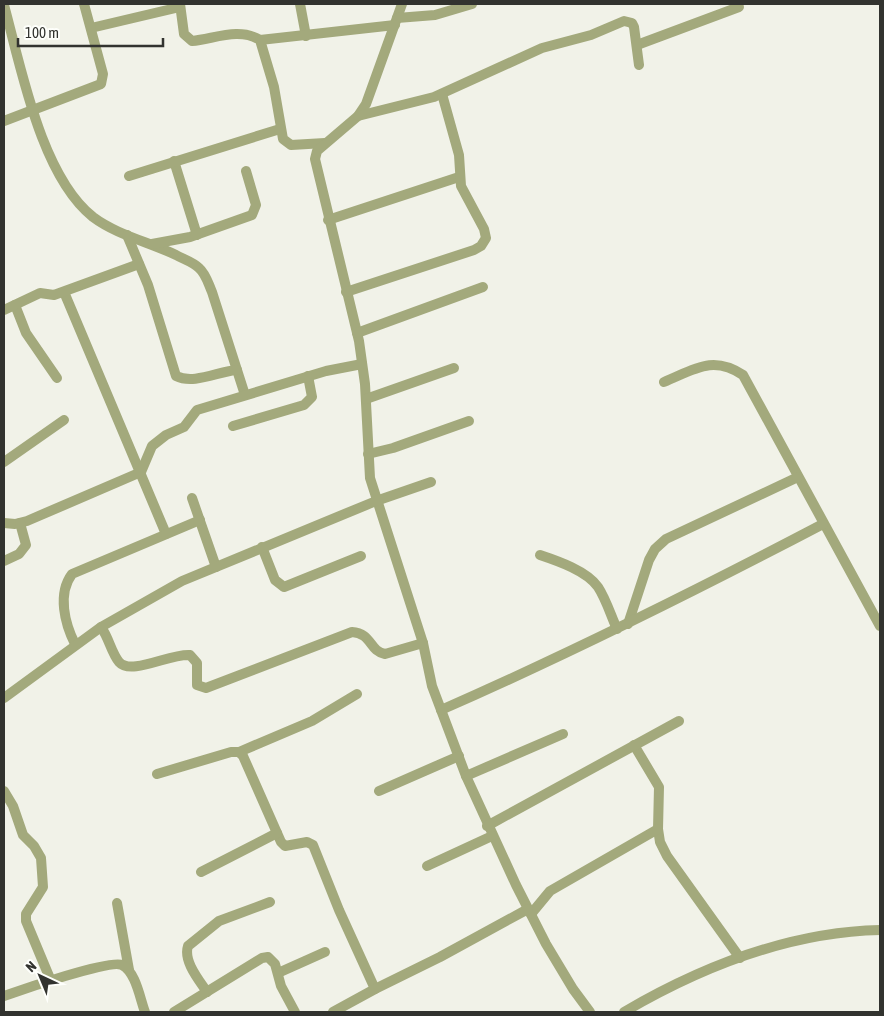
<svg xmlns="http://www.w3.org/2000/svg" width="884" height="1016" font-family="'Asap Condensed',sans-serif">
  <rect width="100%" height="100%" fill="#f1f2e8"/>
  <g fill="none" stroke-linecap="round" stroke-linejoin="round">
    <!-- minor -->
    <g stroke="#a3a97c" stroke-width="10">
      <path d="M180,4L184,34L192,41C214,39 239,27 260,40L274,87L283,139L291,145L325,143"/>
      <polyline points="300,4 306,36"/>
      <polyline points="402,4 366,104 358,116 317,151 315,159 359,341 365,384 370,478 423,643 432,686 466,776 516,885 546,944 573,989 590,1012"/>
      <path d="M4,5C21,67 41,176 93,217C117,235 149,242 176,255C183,259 193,262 199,268C206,274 208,283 212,292L245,395"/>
      <polyline points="397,18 435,15 472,4"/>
      <polyline points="91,28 180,7"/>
      <polyline points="260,40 395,25"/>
      <polyline points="637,45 739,7"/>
      <polyline points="358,116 434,97 542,48 591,35 624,21 632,23 634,27 639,65"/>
      <polyline points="4,121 101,84 103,74 84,4"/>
      <polyline points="174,161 197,235"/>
      <polyline points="129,176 280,129"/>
      <polyline points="328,220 459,177"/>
      <path d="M127,235L148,285L176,376C194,385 219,371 237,370"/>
      <polyline points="152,244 190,237 252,215 256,205 246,171"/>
      <polyline points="64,292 166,534"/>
      <polyline points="346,292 474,250 481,246 486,238 484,229 461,186 459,155 442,94"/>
      <polyline points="15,305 26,333 57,378"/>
      <polyline points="4,310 40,293 54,295 139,264"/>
      <polyline points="357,333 483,287"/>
      <path d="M664,382C695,369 713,355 743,375L880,626"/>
      <polyline points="366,399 454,368"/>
      <polyline points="233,426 304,405 312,397 308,376"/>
      <polyline points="368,454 393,448 469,421"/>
      <polyline points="4,462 64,420"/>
      <polyline points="192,498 216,567"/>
      <polyline points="4,523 15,524 27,521 141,472 152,446 166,435 184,427 197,410 326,371 362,364"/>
      <polyline points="262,547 275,580 284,587 361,556"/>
      <path d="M540,555C558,561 587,571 598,587C606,599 611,616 617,629"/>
      <polyline points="4,561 19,554 26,545 20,523"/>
      <polyline points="628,624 649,560 655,549 666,539 798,477"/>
      <path d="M101,627C109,638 111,652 119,662C131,676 171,653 190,655L197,663V685L206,688L352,632C372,633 369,651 385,654L423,643"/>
      <path d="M75,644C65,624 57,594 72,574L200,520"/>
      <polyline points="4,698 101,627 182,581 376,501 431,482"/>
      <path d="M441,710C571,653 697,590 823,524"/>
      <polyline points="634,745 659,787 658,829 660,842 667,856 740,958"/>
      <polyline points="239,752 312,721 357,694"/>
      <polyline points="157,774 231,752 239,752 243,756 281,842 285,846 307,842 313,845 339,910 375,989"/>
      <polyline points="466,776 563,734"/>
      <polyline points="4,791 13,806 23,835 34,846 41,858 43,887 26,914 26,921 51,981"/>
      <polyline points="379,791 459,756"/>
      <polyline points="487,826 679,721"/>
      <polyline points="427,866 492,836"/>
      <polyline points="201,872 277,833"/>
      <polyline points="117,903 129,970"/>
      <polyline points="531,914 550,891 658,829"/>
      <polyline points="278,973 325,952"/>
      <path d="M207,992C199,980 183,961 188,946L219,921L270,902"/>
      <path d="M4,996C21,990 111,959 122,965C136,972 140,999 145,1012"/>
      <polyline points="174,1012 262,958 268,957 275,964 281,986 295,1012"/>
      <polyline points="333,1012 375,989 440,957 528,909"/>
      <path d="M624,1012C701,967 790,932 880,930"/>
    </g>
  </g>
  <!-- border -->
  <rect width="884" height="1016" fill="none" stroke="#32332f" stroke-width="10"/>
  <!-- north arrow -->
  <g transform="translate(40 976) rotate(316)" stroke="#fefffb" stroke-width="4" paint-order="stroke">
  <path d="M0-4L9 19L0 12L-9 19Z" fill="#32332f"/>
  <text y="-8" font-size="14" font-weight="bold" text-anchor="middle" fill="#32332f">N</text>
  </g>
  <!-- scale -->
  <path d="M18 38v8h145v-8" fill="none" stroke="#32332f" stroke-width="2.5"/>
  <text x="25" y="38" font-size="15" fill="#32332f" stroke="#fefffb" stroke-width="4" paint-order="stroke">100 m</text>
</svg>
